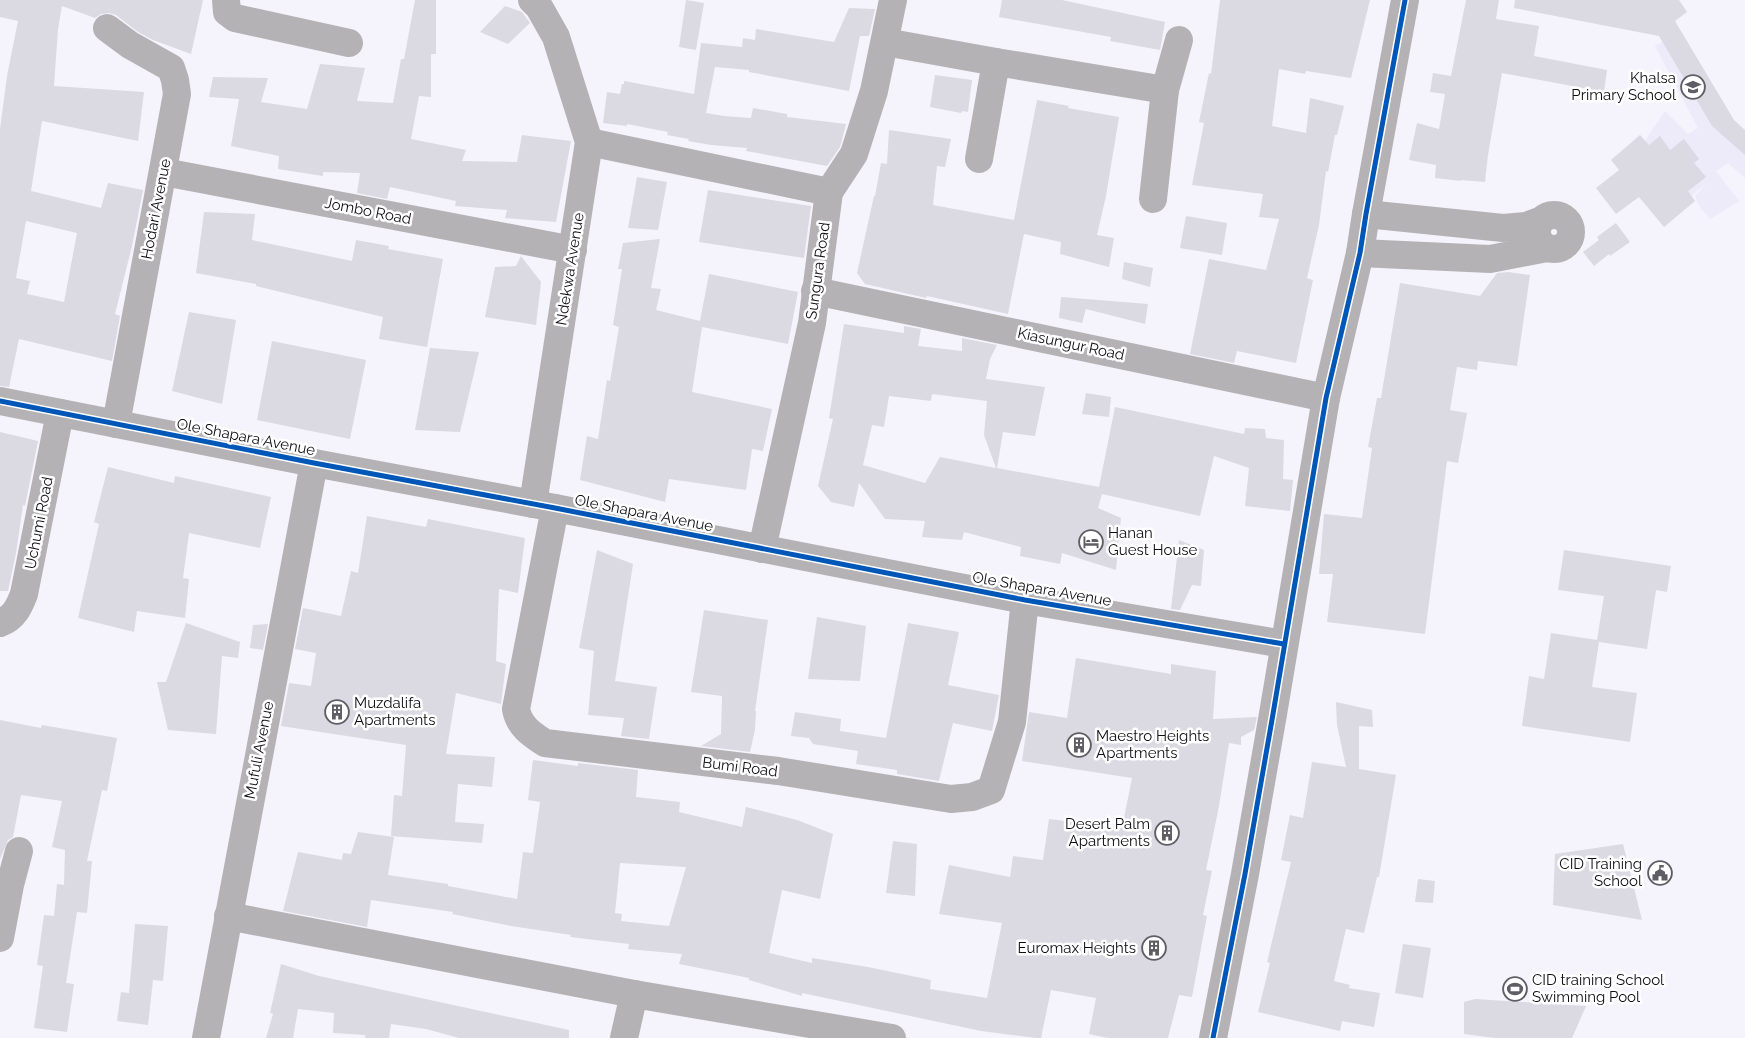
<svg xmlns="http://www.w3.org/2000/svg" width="1745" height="1038" font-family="Raleway,sans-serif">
  <rect width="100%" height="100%" fill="#f5f4fc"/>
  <!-- built -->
  <polygon fill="#edeafa" points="1677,32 1745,137 1745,178 1728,163 1716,171 1739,201 1710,219 1698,204 1695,196 1707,183 1661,221 1682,142 1660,156 1645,141 1665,111 1688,134 1698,128 1655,46"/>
  <!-- building -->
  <g fill="#dbd9e2" fill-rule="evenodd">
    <path d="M0,0H203L191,54L153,40L138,32L116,15L109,13L101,14L95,18L62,6L58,29L54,86L144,92L138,141L42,121L31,191L101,208L108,183L143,190L132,246L115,314L120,316L112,361L19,339L9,387L0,386V129L7,76L18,21L0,17ZM26,221L77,233L64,302L27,294L30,281L16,278Z"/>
    <polygon points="415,0 436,0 436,54 431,54 431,97 419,96 411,139 466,150 462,161 517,162 522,135 571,141 556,222 505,218 507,210 455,206 456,201 390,187 387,199 357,193 360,173 323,172 323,176 278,169 279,156 231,146 239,99 209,97 213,77 268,78 261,102 307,109 320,64 365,68 357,101 393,103 401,59 404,59"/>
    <polygon points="686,0 704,3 696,50 679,47"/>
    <polygon points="1002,0 1062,0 1165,22 1160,50 1110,41 1111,37 999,17"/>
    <polygon points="1220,0 1370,0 1351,78 1306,71 1305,74 1279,69 1272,126 1306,133 1310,98 1344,106 1337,135 1335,135 1328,172 1326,171 1319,225 1307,278 1313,280 1296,363 1237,351 1234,363 1190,354 1209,259 1266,270 1279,219 1259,217 1263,194 1192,185 1204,123 1199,122 1209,73 1211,74"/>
    <polygon points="1466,0 1499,0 1496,19 1539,26 1534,56 1607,70 1604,92 1502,73 1488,155 1485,182 1461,180 1461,181 1435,178 1436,165 1409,160 1417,123 1439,129 1445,94 1430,92 1433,73 1451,76"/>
    <polygon points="1515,0 1679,0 1687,12 1675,21 1734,120 1745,130 1745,155 1712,126 1659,36 1514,8"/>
    <polygon points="505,6 522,12 530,23 508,44 480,32"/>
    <polygon points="849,8 875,9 869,36 860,36 849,91 749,72 749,70 715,67 706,113 724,116 751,118 753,108 787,114 787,117 846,124 840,147 827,166 746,151 747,148 711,145 688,141 689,139 667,135 668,132 627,124 627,126 603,123 607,92 620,94 622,84 624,84 624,81 694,94 701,43 742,47 743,38 755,40 756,29 834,42"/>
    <polygon points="935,75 972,80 968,112 962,111 961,113 930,107"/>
    <polygon points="1037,100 1069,106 1068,108 1119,117 1106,196 1097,235 1114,238 1109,267 1060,254 1061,242 1024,234 1008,314 927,296 926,298 865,284 857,273 874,196 875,196 881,163 887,164 889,130 951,139 945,167 937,166 933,205 1014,220"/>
    <polygon points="1640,135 1649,145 1660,136 1670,150 1684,139 1699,159 1694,163 1706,177 1688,191 1695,201 1664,227 1639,197 1616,214 1596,188 1619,170 1611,160"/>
    <polygon points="637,177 667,182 658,230 628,228"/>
    <polygon points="708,190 811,206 804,258 699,242"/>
    <polygon points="204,212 255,214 252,240 352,261 356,240 389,246 388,249 443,259 427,347 379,339 383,317 256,286 256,284 196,273"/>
    <polygon points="1186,216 1227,223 1222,255 1180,248"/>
    <polygon points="1616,223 1630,242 1610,256 1609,254 1594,266 1583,252 1599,240 1597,237"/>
    <polygon points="660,239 651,288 661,289 656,310 700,321 709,274 798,292 788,344 702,327 692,392 772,409 763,451 752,449 746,490 669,479 665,502 580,480 587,436 598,439 607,380 610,381 619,327 613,325 622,269 618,269 623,243"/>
    <polygon points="521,256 541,282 536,325 485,317 495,267 516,266"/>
    <polygon points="1124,262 1153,268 1150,287 1122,279"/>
    <polygon points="1508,272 1530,275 1517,366 1478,361 1477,370 1457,367 1450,410 1467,413 1458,463 1447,461 1425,634 1327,622 1333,574 1319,574 1324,514 1362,518 1372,448 1368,447 1377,398 1381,398 1400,283 1480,296 1497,273"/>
    <polygon points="1061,297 1148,304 1145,324 1086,309 1082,323 1059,318"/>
    <polygon points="189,312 236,320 222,404 172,391"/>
    <path d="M844,324L904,333V326L921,329L918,346L962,351V338L997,345L990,359L986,379L1045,387L1035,436L1003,432L997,468L1099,487L1115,407L1244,434L1245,428L1265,429L1266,438L1284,440L1283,479L1293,480L1290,511L1245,506L1249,468L1214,456L1200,516L1102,494L1098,508L1121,518L1116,570L1062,553L1060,564L1020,556L1021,547L964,532L962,540L922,537L925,521L885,519L859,483L854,507L831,502L818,486L833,419L829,418ZM932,394L987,401L984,435L996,468L940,457L925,483L863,465L872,425L884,427L889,396L931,401Z"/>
    <polygon points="272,341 366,360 350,439 257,420"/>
    <polygon points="430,348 479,352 460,432 415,430"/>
    <polygon points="1086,393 1111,397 1109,417 1082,414"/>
    <polygon points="0,432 38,441 25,506 23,505 16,553 8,591 0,591"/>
    <polygon points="108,467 174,483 175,476 271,497 260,548 189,533 183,578 189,579 185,618 137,611 134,632 78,618 99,524 94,522"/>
    <polygon points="367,516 426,527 428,519 525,538 518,593 499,589 496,661 506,664 501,704 456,693 446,754 495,757 492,787 458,784 455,822 484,824 482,843 391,836 394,795 402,796 406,745 281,726 289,683 311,686 316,653 295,649 303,608 341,616 351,571 358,573"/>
    <polygon points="1179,540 1204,550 1201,586 1192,585 1180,610 1171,609"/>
    <polygon points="597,550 633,564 615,681 657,687 649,739 621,736 624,718 588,715 594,651 579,648"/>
    <polygon points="1564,550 1671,566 1667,592 1656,590 1647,649 1599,642 1592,687 1637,693 1630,742 1522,726 1529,676 1544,679 1551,633 1597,640 1604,596 1558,590"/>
    <polygon points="704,610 768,620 755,711 756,711 755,730 750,752 701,746 721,734 722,696 691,692"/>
    <polygon points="817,617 866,626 860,681 808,679"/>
    <polygon points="186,623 240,642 238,658 222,656 216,734 168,730 157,682 166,682"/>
    <polygon points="908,623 959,632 948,685 999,695 992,731 953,723 939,781 897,774 897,770 856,764 858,751 813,744 809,738 791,736 795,712 841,719 840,731 886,738"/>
    <polygon points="268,624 263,650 250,648 253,625"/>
    <path d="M1076,658L1171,674V664L1216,671L1213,719L1257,717L1254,730L1241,737V745L1229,743L1219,806L1206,870L1212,871L1203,915L1207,916L1192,997L1179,995L1168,1038H1108L1089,1034L1096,998L1051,990L1041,1038H1036L981,1031L802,993V996L749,980V978L679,964L682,954L628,949L629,944L570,937L571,935L511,926L452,914L453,912L371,900L367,927L283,911L298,852L342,860L343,853L351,854L358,832L394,837L388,875L448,884V886L517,899L523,852L533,853L540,802L528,800L533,760L578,766V763L638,770L636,797L680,802L679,812L742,827L746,807L797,820L833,834L820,899L782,890L769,953L812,963V958L868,967L931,980L930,989L987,998L1002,923L939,914L949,865L1010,877L1013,856L1043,860L1049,819L1122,828L1132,778L1022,761L1029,712L1067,718ZM620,863L686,867L669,926L621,921L622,914L615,913Z"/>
    <polygon points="1336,702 1372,710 1373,727 1359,726 1359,769 1396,775 1379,877 1377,877 1364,933 1346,929 1334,981 1350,985 1349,988 1380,993 1374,1027 1342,1021 1340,1031 1258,1012 1270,963 1267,962 1291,862 1281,860 1290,815 1303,818 1312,762 1346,767 1337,725"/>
    <polygon points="0,720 41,728 42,725 117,738 107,791 102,790 87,861 92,861 87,913 77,912 66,983 74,984 67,1032 34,1028 43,966 37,965 44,915 54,916 57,884 64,885 65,850 52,847 62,801 21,795 13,837 8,840 0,859"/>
    <polygon points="893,841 917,844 915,896 886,893"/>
    <polygon points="1623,844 1642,920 1553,905 1555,854"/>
    <polygon points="1418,879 1435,881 1433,903 1415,902"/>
    <polygon points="135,924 168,926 163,981 153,980 148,1025 117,1021 121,992 129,993"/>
    <polygon points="1403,944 1431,948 1423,998 1395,993"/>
    <polygon points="281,964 319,976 569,1030 569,1038 459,1038 426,1029 391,1024 389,1038 365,1038 365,1035 333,1033 334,1013 298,1009 293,1038 266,1038 273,1014 270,1013"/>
    <polygon points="1475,999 1586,1006 1572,1038 1495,1038 1464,1034 1464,1002"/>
  </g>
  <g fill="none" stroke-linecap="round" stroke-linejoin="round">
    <!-- minor -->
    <g stroke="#b4b2b4" stroke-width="28">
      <polyline points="226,0 227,12 235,18 349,43"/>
      <polyline points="532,0 539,7 556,37 589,142 533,504"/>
      <polyline points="107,28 130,45 171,68 175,80 177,94 116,424"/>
      <polyline points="885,42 996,62 979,159"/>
      <polyline points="996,62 1165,90 1153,199"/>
      <polyline points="1165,90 1179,40"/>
      <polyline points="589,142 829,192"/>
      <polyline points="164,172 573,250"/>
      <polyline points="1366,214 1503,228 1526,226 1540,221"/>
      <circle cx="1554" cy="232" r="17"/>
      <polyline points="1360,253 1490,259 1547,248"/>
      <polyline points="815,291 1326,398"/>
      <polyline points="0,401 314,463 555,508 1025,600 1284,644"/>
      <path d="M555,508L516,709C519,726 531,734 545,743L778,771L951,799L972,797L991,790L1012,722L1025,600"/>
      <polyline points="762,549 812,323 829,192 854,154 874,91 893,0"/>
      <path d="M0,623C14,618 19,607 24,594L60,413"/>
      <polyline points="228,916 634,994 892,1038"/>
      <polyline points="0,938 10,885 19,851"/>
      <polyline points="206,1038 314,463"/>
      <polyline points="624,1038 634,994"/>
      <polyline points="1213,1038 1245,874 1273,714 1326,398 1360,253 1366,214 1405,0"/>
    </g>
    <!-- cycleway casing -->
    <g stroke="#fff" stroke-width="8">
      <g id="cycleway">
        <polyline points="0,401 314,463 555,508 1025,600 1284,644"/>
        <polyline points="1213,1038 1245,874 1273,714 1326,398 1360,253 1366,214 1405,0"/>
      </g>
    </g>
    <!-- cycleway -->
    <use href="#cycleway" stroke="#0057b8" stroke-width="5"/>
  </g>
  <!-- icons -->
  <defs>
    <g id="school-ring" transform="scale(1.25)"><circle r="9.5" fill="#fff" stroke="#605e65" stroke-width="1.5"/><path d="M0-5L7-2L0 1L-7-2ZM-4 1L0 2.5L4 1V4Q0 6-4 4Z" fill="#605e65"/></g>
    <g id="hotel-ring" transform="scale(1.25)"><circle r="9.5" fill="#fff" stroke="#605e65" stroke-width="1.5"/><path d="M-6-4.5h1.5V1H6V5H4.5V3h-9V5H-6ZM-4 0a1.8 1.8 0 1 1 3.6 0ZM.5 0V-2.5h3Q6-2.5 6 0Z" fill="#605e65"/></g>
    <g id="building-ring" transform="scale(1.25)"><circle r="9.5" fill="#fff" stroke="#605e65" stroke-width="1.5"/><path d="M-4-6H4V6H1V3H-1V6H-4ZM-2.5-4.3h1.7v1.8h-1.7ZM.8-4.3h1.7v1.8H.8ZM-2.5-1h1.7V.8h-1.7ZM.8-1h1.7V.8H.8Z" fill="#605e65"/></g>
    <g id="civic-ring" transform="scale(1.25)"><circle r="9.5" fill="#fff" stroke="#605e65" stroke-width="1.5"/><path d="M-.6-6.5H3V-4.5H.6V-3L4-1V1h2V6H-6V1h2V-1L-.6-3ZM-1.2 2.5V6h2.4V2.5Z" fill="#605e65"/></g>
    <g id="stadium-ring" transform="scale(1.25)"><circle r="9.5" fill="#fff" stroke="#605e65" stroke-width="1.5"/><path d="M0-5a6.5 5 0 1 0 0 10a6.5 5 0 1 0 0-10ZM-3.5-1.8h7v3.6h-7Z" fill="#605e65"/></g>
  </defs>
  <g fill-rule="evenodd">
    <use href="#school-ring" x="1693" y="87"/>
    <use href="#hotel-ring" x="1091" y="542"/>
    <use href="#building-ring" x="337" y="712"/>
    <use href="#building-ring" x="1079" y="745"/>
    <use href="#building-ring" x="1167" y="833"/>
    <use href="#civic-ring" x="1660" y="873"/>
    <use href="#building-ring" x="1154" y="948"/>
    <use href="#stadium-ring" x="1515" y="989"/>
  </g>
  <g text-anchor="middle" stroke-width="5" stroke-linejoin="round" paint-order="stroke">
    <!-- poi labels -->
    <g font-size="15" fill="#0f0e13" stroke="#fff" text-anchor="end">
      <text x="1676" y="83">Khalsa<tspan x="1676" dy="17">Primary School</tspan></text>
      <text x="1108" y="538" text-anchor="start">Hanan<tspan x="1108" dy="17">Guest House</tspan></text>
      <text x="354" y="708" text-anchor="start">Muzdalifa<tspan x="354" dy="17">Apartments</tspan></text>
      <text x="1096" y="741" text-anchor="start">Maestro Heights<tspan x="1096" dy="17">Apartments</tspan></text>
      <text x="1150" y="829">Desert Palm<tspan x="1150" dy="17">Apartments</tspan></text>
      <text x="1642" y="869">CID Training<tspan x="1642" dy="17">School</tspan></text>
      <text x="1136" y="953">Euromax Heights</text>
      <text x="1532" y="985" text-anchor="start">CID training School<tspan x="1532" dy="17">Swimming Pool</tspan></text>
    </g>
    <!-- street labels -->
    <g font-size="15" fill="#0f0e13" stroke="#fff">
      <text transform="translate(156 209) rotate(-79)" y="5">Hodari Avenue</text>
      <text transform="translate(368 211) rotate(11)" y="5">Jombo Road</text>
      <text transform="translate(570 269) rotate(-81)" y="5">Ndekwa Avenue</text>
      <text transform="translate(818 271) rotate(-82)" y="5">Sungura Road</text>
      <text transform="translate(1071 344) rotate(12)" y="5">Kiasungur Road</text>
      <text transform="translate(246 437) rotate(11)" y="5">Ole Shapara Avenue</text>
      <text transform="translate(644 513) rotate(11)" y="5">Ole Shapara Avenue</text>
      <text transform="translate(39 523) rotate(-79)" y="5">Uchumi Road</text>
      <text transform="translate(1042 589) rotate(10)" y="5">Ole Shapara Avenue</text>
      <text transform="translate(259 750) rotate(-79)" y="5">Mufuli Avenue</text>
      <text transform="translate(740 767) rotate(7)" y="5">Bumi Road</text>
    </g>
  </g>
</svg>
